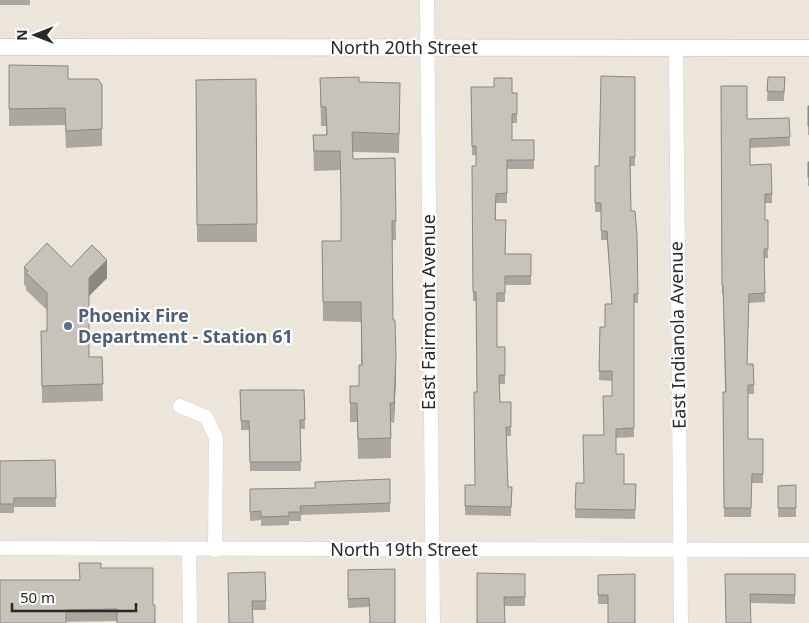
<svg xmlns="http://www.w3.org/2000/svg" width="809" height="623" font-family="'Noto Sans',sans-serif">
  <rect width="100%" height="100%" fill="#ece6da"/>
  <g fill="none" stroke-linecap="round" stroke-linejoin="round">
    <!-- minor casing -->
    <g stroke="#d0d2e2" stroke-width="15">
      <g id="minor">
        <polyline points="427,0 433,623"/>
        <polyline points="676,48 681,623"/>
        <polyline points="180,406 206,417 216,438 215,550"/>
        <polyline points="0,548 809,550"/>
        <polyline points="189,550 190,623"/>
      </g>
    </g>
    <!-- tertiary casing -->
    <g stroke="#d0d2e2" stroke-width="18">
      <polyline id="tertiary" points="0,47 809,48"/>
    </g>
    <!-- minor -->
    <use href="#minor" stroke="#fff" stroke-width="14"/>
    <!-- tertiary -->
    <use href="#tertiary" stroke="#fff" stroke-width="16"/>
  </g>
  <!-- wall -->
  <g fill="#aba7a0">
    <rect x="0" y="0" width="30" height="5"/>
    <polygon points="9,65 68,79 102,85 102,146 66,148 65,125 9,126"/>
    <polygon points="635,77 635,166 630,166 631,211 638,294 638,303 634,303 634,437 616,438 616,454 624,484 636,484 635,519 575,518 576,483 584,483 604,435 612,396 612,381 599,380 600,327 605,327 612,304 607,240 601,240 601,212 595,212 595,166 599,166"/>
    <polygon points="768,77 785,77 784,101 767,101"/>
    <polygon points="320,78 359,82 400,102 399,153 353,152 353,159 395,158 396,240 392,240 393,320 396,376 394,423 391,422 391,458 358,459 357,422 350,422 350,386 359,386 361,365 361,322 323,321 322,241 341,241 341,215 340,170 314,171 313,135 326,135 326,126 321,126"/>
    <polygon points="256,79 257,242 197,242 196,80"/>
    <polygon points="721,86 747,119 789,118 790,146 750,148 750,165 772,194 772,203 765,203 765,220 768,249 768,258 764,258 765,302 749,303 747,364 753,364 754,394 748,394 748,439 763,439 763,483 752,483 751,517 724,517 723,392 725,392 723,294 722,295"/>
    <polygon points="471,87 512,93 517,93 517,123 512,123 512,140 534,140 534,169 507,169 507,203 496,203 496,220 506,254 531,254 531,285 505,285 505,302 497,302 497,347 505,347 505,384 499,384 500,402 511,402 511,436 506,436 508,487 512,487 511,516 465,515 465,485 475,485 477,392 476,301 473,301 472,175 476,166 476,155 472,155"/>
    <rect x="808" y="106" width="1" height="29"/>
    <rect x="808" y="162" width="1" height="24"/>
    <polygon points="24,267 71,267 107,278 89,296 89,357 102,357 103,401 42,403 41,331 47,331 47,310 26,290 26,287 24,284"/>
    <polygon points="240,390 304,390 305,429 300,429 301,471 250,471 249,430 241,430"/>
    <polygon points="55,460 56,507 14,507 14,513 0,513 0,461"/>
    <polygon points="796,485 796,517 778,517 778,486"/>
    <polygon points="250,489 390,503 390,512 301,515 301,521 289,521 289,525 261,526 261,520 250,521"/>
    <polygon points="101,568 153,568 117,621 0,623"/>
    <polygon points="395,569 369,607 348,608 348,570"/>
    <polygon points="265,572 266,610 252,610 228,623"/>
    <polygon points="525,574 525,606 504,606 477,623"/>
    <polygon points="725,574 795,574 795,604 750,603"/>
    <polygon points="598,575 635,623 608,604 598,604"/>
  </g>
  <!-- shaded-wall -->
  <g fill="#8b8882">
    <polygon points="107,260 107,278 89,296 89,278"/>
    <polygon points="396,357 396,376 394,423 394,403"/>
  </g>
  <!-- building -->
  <g fill="#c7c2ba" stroke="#8b8882">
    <polygon points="9,65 68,66 68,79 98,79 102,85 102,129 66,131 65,108 9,109"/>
    <polygon points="601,76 635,77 635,157 630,157 631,211 635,211 637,235 638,294 634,294 634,428 616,429 616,454 624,454 624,484 636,484 635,510 575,509 576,483 584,483 583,435 604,435 603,396 612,396 612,371 599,371 600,327 605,327 605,304 612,304 607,231 601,231 601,203 595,203 595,166 599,166"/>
    <polygon points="359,77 359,82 400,83 399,134 352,132 353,159 395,158 396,221 392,221 393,320 395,320 396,357 394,403 390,403 391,438 358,439 357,403 350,403 350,386 359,386 359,365 362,365 361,302 323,302 322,241 341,241 341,198 340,151 314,151 313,135 327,135 326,107 321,107 320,78"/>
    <polygon points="768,77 785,77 784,92 767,91"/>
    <polygon points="494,78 512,78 512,93 517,93 517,114 512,114 512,140 534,140 534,160 507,160 507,193 496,194 495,220 506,220 505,254 531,254 531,276 505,276 505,293 497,293 497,347 505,347 505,375 499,375 500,402 511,402 511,427 506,427 508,487 512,487 511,507 465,506 465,485 475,485 474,392 477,392 476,292 473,292 472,166 476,166 476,146 472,146 471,87 494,87"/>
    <polygon points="256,79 257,224 197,225 196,80"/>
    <polygon points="721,86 747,86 747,119 789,118 790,137 750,139 750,165 771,164 772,194 765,194 765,220 768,220 768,249 764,249 765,293 749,294 747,364 753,364 754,385 748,385 748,439 763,439 763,474 752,474 751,508 724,508 723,392 726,392 723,285 722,285"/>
    <rect x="808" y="106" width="1" height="20"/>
    <rect x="808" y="162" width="1" height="15"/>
    <polygon points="47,243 71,267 92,245 107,260 89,278 89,357 102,357 103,384 42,386 41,331 47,331 47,293 26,273 28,271 24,267"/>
    <polygon points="240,390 304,390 305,420 300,420 301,462 250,462 249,421 241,421"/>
    <polygon points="55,460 56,498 14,498 14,504 0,504 0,461"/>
    <polygon points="390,479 390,503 300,506 301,512 289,512 289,516 261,517 261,511 250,512 250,489 315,488 315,482"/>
    <polygon points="796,485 796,508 778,508 778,486"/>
    <polygon points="79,563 101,563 101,568 153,568 153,605 155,605 155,623 117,623 117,609 66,610 66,623 0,623 0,580 80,580"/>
    <polygon points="395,569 395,623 370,623 369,598 348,599 348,570"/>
    <polygon points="265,572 266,601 252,601 253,623 229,623 228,573"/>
    <polygon points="477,573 525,574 525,597 504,597 505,623 477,623"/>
    <polygon points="635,574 635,623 608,623 608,595 598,595 598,575"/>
    <polygon points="725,574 795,574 795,595 750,594 751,623 726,623"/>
  </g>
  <!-- markers -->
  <circle fill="#5c6f8a" stroke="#fff" stroke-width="2" cx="68" cy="326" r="5"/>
  <g text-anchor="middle" stroke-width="4.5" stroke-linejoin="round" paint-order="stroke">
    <!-- street labels -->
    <g font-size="18" fill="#292929" stroke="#fff">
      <text x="404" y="54">North 20th Street</text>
      <text transform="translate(429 312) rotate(-90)" y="6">East Fairmount Avenue</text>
      <text transform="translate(678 335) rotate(-91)" y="6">East Indianola Avenue</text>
      <text x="404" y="556">North 19th Street</text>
    </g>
    <!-- service labels -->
    <g font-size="18" font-weight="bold" fill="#4e5e75" stroke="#fff" text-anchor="start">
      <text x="78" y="322">Phoenix Fire<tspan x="78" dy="21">Department - Station 61</tspan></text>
    </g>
  </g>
  <!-- north arrow -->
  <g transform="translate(35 35) rotate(270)" stroke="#ffffff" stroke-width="4" paint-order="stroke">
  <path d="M0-4L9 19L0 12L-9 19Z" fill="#292929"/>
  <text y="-8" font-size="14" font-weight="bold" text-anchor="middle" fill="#292929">N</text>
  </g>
  <!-- scale -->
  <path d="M12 603v8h124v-8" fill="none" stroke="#292929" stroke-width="2.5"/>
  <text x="20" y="603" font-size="15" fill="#292929" stroke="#ffffff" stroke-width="4" paint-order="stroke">50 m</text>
</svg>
